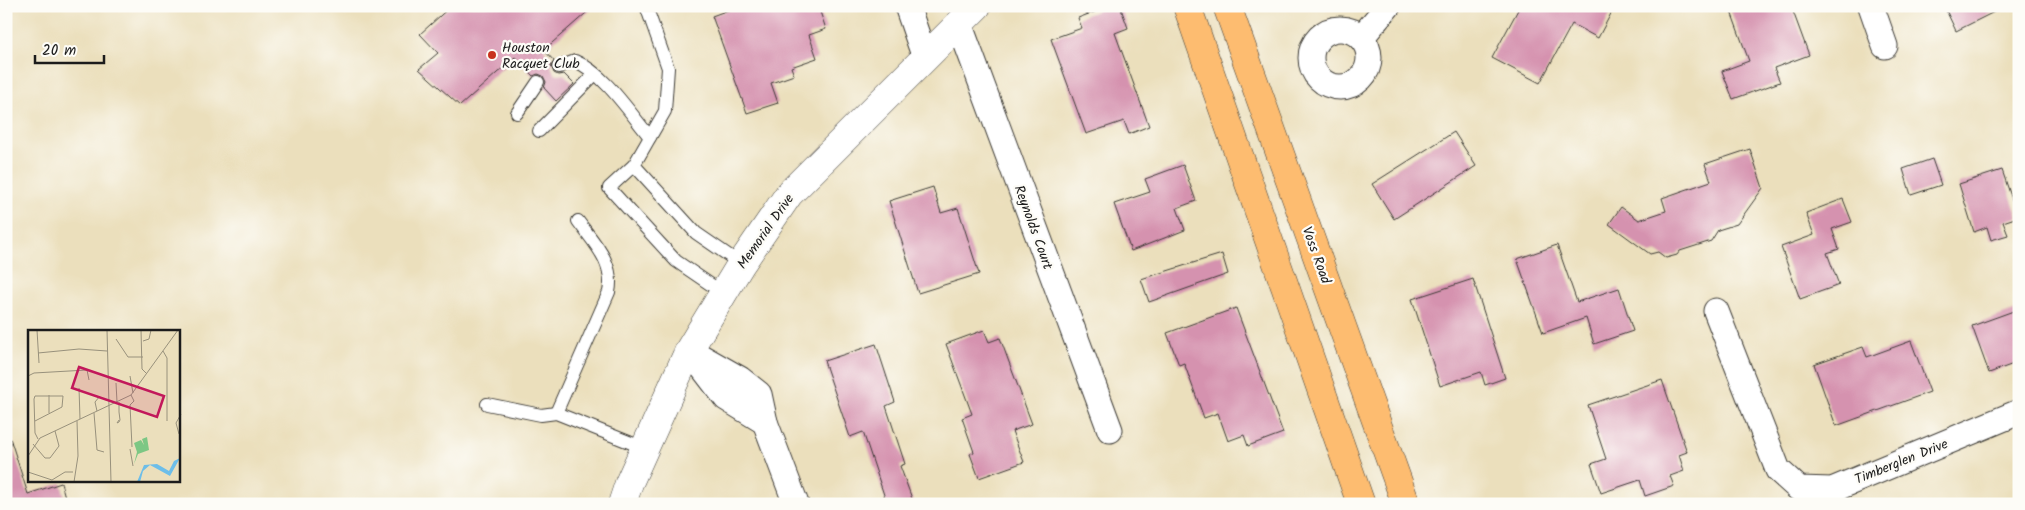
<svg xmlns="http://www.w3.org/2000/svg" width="2025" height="510" font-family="Kalam,sans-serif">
  <rect width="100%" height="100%" fill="#fdfcf7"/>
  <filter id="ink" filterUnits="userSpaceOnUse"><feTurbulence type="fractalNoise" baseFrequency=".02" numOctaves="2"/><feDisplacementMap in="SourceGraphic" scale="10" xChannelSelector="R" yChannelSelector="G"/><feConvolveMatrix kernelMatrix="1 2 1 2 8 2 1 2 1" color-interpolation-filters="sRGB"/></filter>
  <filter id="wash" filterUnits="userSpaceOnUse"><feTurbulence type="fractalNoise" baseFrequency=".0096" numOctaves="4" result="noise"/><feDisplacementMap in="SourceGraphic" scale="20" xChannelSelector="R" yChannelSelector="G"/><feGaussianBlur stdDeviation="1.12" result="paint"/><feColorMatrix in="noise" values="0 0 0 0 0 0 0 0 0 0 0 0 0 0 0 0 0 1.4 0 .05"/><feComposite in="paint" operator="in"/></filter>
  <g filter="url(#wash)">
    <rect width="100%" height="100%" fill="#ebdfbc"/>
    <g id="blocks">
      <!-- building -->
      <g fill="#d592af">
        <polygon points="451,6 594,6 544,50 554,61 551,66 554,73 558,75 564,74 574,84 556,101 544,88 546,82 543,76 538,74 533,76 515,57 460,106 419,69 438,53 420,34"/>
        <polygon points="739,6 797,6 799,11 818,6 826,29 809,35 817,58 791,67 794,75 771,83 778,103 747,113 712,16"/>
        <polygon points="1110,6 1120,6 1128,28 1115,33 1149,126 1129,134 1124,121 1086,134 1051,39 1082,28 1078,18"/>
        <polygon points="1520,6 1615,6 1598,38 1572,24 1540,83 1492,58"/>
        <polygon points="1729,6 1791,6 1809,55 1774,68 1780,82 1733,99 1722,71 1749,61"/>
        <polygon points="1944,6 2006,6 1956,31"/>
        <polygon points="1454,132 1476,166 1394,219 1372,184"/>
        <polygon points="1750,149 1763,188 1737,224 1718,230 1711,241 1680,251 1677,255 1666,258 1658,252 1650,254 1609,224 1621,207 1639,220 1666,211 1662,198 1711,181 1705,164"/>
        <polygon points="1932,159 1941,185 1911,195 1903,169"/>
        <polygon points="1183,165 1196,201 1177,208 1185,230 1131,251 1114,204 1150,192 1145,179"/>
        <polygon points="2002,170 2018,217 2003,222 2008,235 1991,240 1987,227 1974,232 1959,184"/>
        <polygon points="933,187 941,213 958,208 979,274 918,293 889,201"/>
        <polygon points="1843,199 1852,222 1832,229 1839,249 1827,253 1839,285 1800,299 1781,247 1814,235 1806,213"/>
        <polygon points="1557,245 1577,302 1619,288 1633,331 1594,344 1586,318 1543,333 1517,259"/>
        <polygon points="1222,254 1228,274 1149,302 1141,279"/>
        <polygon points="1473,279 1505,378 1485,385 1481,372 1440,386 1412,299"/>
        <polygon points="1236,308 1283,433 1248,446 1244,435 1228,441 1218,413 1204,418 1184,363 1179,365 1167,333"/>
        <polygon points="2019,309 2019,362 1989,373 1972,326"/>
        <polygon points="984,330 989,342 1000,338 1032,424 1012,431 1024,462 979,478 970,454 974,452 962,418 972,414 946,344"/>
        <polygon points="1911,341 1930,392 1836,426 1814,364 1863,347 1867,357"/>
        <polygon points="876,344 895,402 886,406 905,464 900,466 914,504 887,504 863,432 850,437 824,361"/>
        <polygon points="1662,380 1687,452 1679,455 1684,471 1670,476 1674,486 1645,496 1640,480 1601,493 1591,464 1606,459 1588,405"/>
        <polygon points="6,438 10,438 28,494 61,483 67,504 6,504"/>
      </g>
    </g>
  </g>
  <g filter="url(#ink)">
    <use href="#blocks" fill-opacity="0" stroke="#3b3934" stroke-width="1"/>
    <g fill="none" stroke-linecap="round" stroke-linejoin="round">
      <!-- service casing -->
      <g stroke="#3b3934" stroke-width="14">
        <g id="service">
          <polyline points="646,6 668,68 665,111 634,165 609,188 676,261 723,293"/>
          <path d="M559,67L575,61C604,73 630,113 650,137"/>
          <polyline points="517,113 538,82"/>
          <polyline points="539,131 595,74"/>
          <polyline points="634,165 696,233 741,264"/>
          <polyline points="487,404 541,415 556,413 644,448"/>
          <path d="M556,413L609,292C615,263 594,243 578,221"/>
        </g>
      </g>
      <!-- minor casing -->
      <g stroke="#3b3934" stroke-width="27">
        <g id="minor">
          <polyline points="907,6 925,58"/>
          <polyline points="1871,6 1885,46"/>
          <polyline points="959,23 1110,430"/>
          <circle cx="1340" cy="58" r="29"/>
          <polyline points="1361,38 1388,6"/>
          <polyline points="1716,311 1778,470 1799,489 1832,490 2019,412"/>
          <polyline points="689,350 740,379 759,394 765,422 796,504"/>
          <polyline points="696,359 726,398 765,422"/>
        </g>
      </g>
      <!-- tertiary casing -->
      <g stroke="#3b3934" stroke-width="29">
        <polyline id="tertiary" points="622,504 629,483 689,350 741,264 789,194 977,6"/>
      </g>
      <!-- primary casing -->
      <g stroke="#3b3934" stroke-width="29">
        <g id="primary">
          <polyline points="1187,6 1361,504"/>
          <polyline points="1227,6 1406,504"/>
        </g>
      </g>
      <!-- service -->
      <use href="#service" stroke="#fff" stroke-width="12"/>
      <!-- minor -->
      <use href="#minor" stroke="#fff" stroke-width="25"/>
      <!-- tertiary -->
      <use href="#tertiary" stroke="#fff" stroke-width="28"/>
      <!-- primary -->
      <use href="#primary" stroke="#fdbc70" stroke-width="28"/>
    </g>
  </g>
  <!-- markers -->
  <circle fill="#c8321e" stroke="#fdfcf7" stroke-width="2" cx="492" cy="55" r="5"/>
  <g text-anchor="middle" stroke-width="4.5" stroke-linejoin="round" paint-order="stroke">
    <!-- poi labels -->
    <g font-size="14" fill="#1c1c1c" stroke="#fdfcf7" text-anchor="start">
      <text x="502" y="52">Houston<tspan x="502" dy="16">Racquet Club</tspan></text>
    </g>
    <!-- street labels -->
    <g font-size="14" fill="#1c1c1c" stroke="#fdfcf7">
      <text transform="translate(1034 227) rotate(70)" y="5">Reynolds Court</text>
      <text transform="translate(765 231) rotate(-55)" y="5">Memorial Drive</text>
      <text transform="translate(1317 255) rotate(70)" y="5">Voss Road</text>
      <text transform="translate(1901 461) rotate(-22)" y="5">Timberglen Drive</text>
    </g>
  </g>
  <!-- overview -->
  <g transform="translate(28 330)">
    <rect width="152" height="152" fill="#ebdfbc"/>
    <path d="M119,107L121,120L110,124L106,134L109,122L106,113L113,110L116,115L114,109Z" fill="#7cc784"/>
    <path d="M152,128L142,146L122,135L115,141L112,152H109L116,135L129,134L141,141L146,131Z" fill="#6dbee9"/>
    <path fill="none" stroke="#98917c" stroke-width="1" d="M9,0L11,33M79,0L83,152M113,0L114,39L119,44M88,9L100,27H115M115,11L121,9L123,0M135,21L139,28V91M10,23L51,19L79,21M0,46L6,43L59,40L61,50M102,46L105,63M88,53L89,72M51,58L52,89M21,65V83M103,65L106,71L102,75L104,117M91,72V82L92,90L91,92L89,93L91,90M69,81L67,72L72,66M66,83L69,120L76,122M7,91L34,77L35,66H7L6,69L7,103L10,109M151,104L148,93L153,84M5,114L17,128H22L31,116L27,101M102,119L105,136M0,126L12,108L103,65L150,0M0,142L24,150L37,142H45M46,152L50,126L49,91"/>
    <path fill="#c2185b" fill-opacity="0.15" stroke="#c2185b" stroke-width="2.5" d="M51,37L136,66L129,87L44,58Z"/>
    <rect width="152" height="152" fill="none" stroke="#1c1c1c" stroke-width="2.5"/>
  </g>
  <!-- margin -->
  <rect width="2025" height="510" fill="none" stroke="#fdfcf7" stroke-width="25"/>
  <!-- scale -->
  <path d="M35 55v8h69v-8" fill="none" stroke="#1c1c1c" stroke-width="2.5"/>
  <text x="42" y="55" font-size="15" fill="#1c1c1c" stroke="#fdfcf7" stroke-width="4" paint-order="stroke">20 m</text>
</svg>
